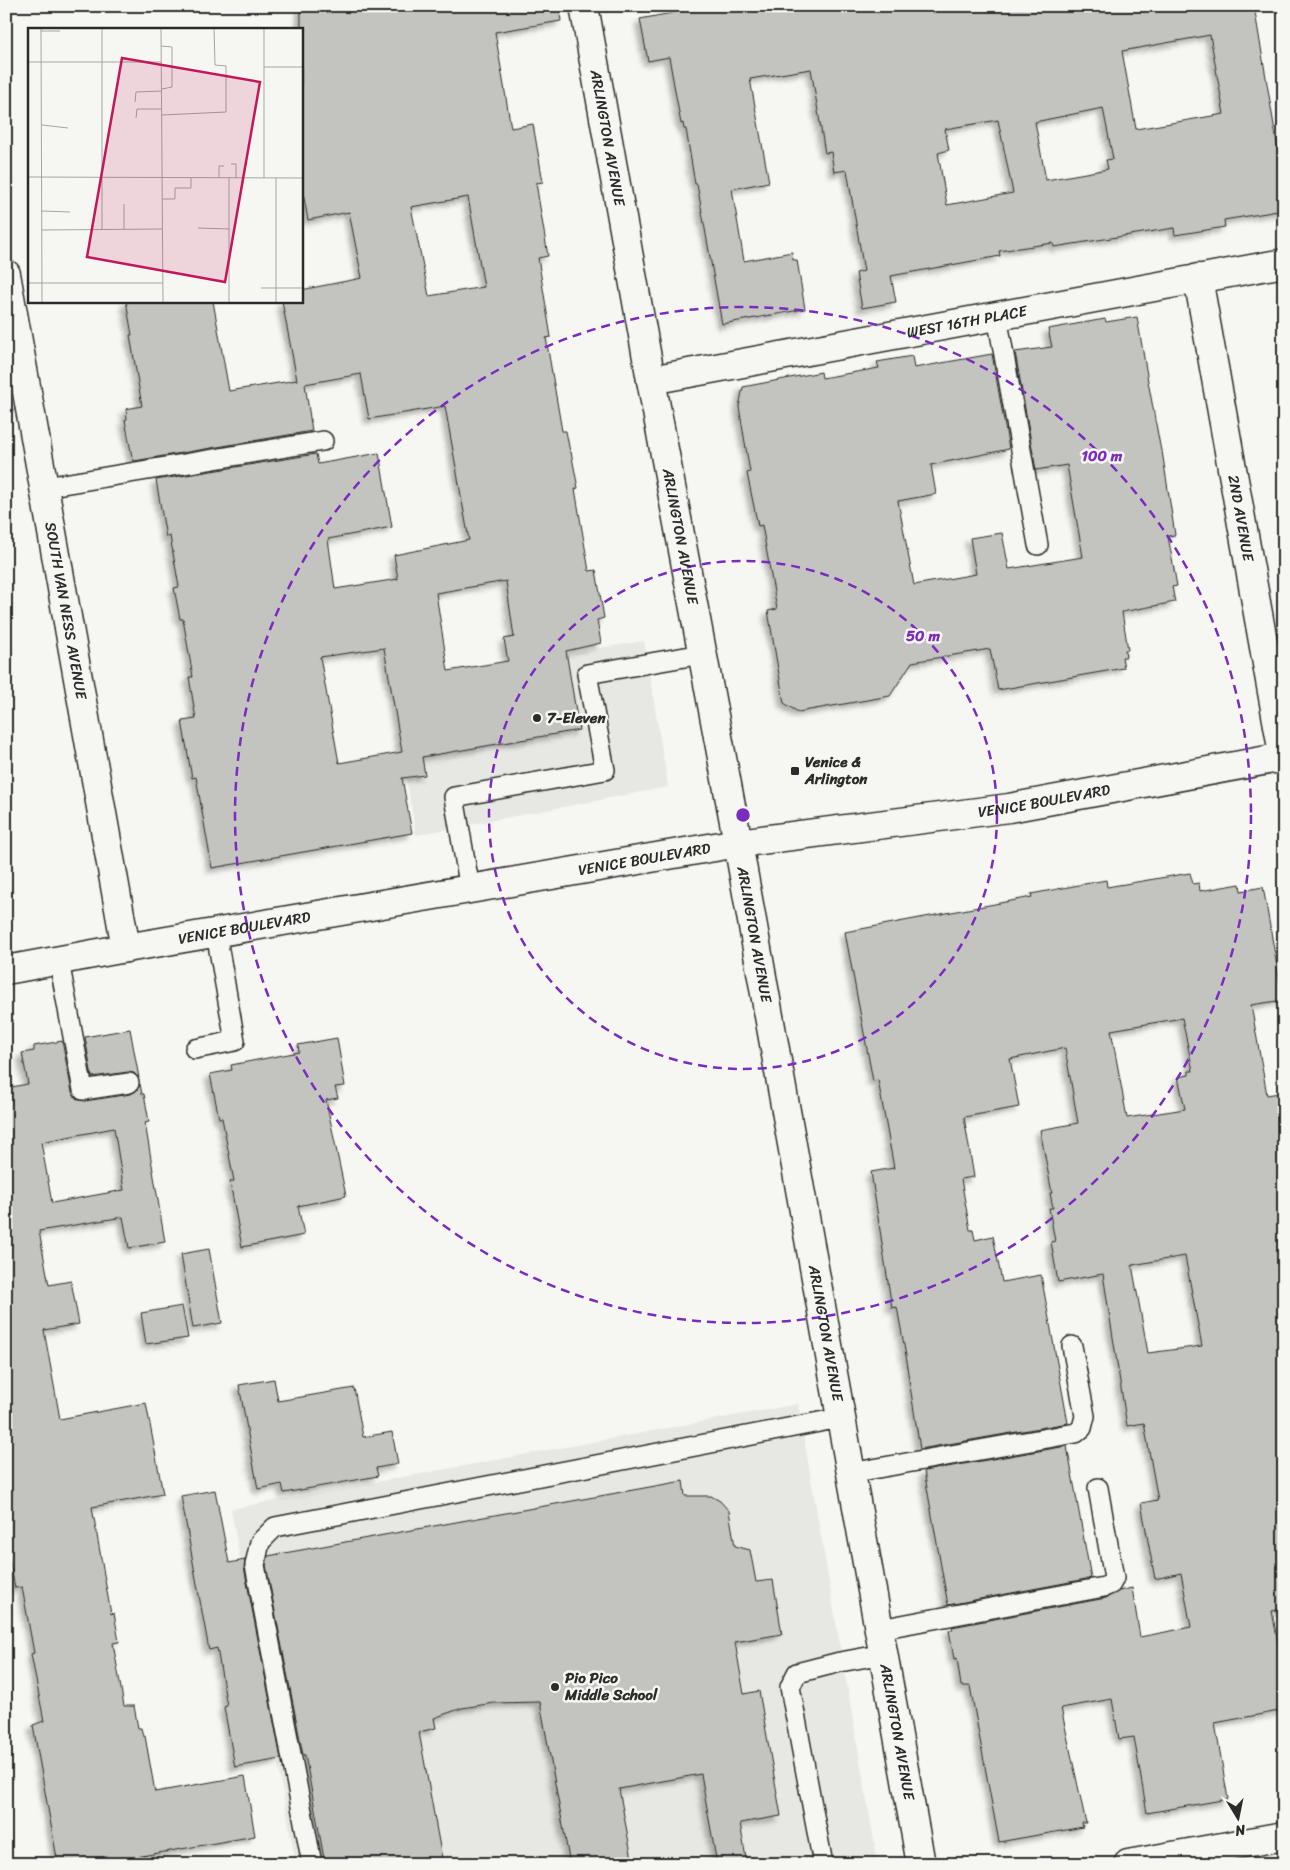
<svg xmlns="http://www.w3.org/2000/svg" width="1290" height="1870" font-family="Sriracha,sans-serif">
  <defs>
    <filter id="shadow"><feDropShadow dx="-4.5" dy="4.5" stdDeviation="2.5" flood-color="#0004"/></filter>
  </defs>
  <rect width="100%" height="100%" fill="#f6f6f2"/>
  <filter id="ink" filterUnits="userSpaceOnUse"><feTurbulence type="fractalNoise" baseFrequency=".02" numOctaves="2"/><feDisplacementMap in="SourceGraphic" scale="10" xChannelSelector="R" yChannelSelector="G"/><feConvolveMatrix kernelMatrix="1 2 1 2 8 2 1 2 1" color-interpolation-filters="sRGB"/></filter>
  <g filter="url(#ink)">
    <!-- built -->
    <g fill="#e7e7e3">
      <polygon points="644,641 668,787 416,835 390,682"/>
      <polygon points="798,1404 878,1864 296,1864 231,1509"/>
    </g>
    <!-- building -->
    <g fill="#c3c3c0" stroke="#2b2b2b" fill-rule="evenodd" filter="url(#shadow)">
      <path d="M301,6H559L561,21L495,32L511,128L533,124L543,182L536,183L548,256L538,258L551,337L546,338L562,431H566L570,452H571L578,488L575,489L589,571L596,570L604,618L597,620L601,643L566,651L579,730L422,757L425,775L402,778L412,833L212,868L196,777L192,778L182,721L196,719L189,677H193L183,619H180L174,588L179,587L170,536L166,537L156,480L316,454L318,464L379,453L392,527L328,539L335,589L398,579L394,555L469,540L445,406L369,419L361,374L305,384L312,431L134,461L133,456L132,457L125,420L127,419L126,409L142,406L130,335H132L126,301H213L229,391L297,380L282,301H301V290L362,278L349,212L308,220L301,181ZM468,197L484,287L429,296L411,207ZM506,581L514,637L504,639L508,661L448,671L436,593ZM384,648L402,752L339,763L320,657Z"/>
      <path d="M709,6H1254L1284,185V210L1224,220L1225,227L1175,235L1174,228L1054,247L1053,243L999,251L1000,256L891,276L896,302L862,308L856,273L864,271L847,170L834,172L831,152L825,153L811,69L750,79L769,182L732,189L744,261L792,252L793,260H797L805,309L722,324L697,184H695L686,129H684L683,123L681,124L669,57L648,61L640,19ZM1210,35L1224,114L1136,129L1122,51ZM1103,108L1113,159L1106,160L1108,169L1046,180L1035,122ZM998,120L1013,193L947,205L938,153L949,150L945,129Z"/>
      <polygon points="1137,317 1148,381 1161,451 1162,451 1175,535 1168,536 1177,586 1172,587 1175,602 1122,612 1128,650 1125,650 1126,657 1122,657 1124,668 998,690 990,649 912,662 890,696 798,712 784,703 768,611 777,609 762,525 758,526 747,473 750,472 739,407 743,387 821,372 822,378 879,368 877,362 912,356 914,368 992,354 1009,449 931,465 936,494 898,501 914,585 976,574 970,538 1002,533 1009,569 1083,557 1067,465 1036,470 1015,352 1052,347 1048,329 1105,319 1106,322"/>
      <path d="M1190,873L1193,884L1199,883L1200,891L1240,884L1241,891L1263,887L1283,1000L1251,1005L1267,1095L1279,1093L1284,1121V1609L1272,1611L1284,1676V1710L1215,1723L1228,1799L1147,1813L1134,1737L1119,1739L1112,1699L1061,1708L1086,1823H1082L1083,1827L999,1842L970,1686H961L957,1658L954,1659L949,1630H953L952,1627L1106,1598L1119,1591L1132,1588L1140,1637L1191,1627L1181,1573L1155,1579L1141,1503L1158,1500L1144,1423L1127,1426L1103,1274L1058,1282L1051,1242L1055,1241L1049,1208H1053L1050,1193H1052L1040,1130L1078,1123L1065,1048L1010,1059L1019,1107L964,1117L974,1177L961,1179L970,1230H973L975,1240L993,1236L1002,1282L1041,1275L1068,1423L920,1449L907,1367H908L897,1307L892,1308L871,1172L894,1168L878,1080L873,1081L845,932L1032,897L1031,894L1106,880L1107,887ZM1182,1018L1193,1071H1189V1075L1178,1077L1185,1109L1127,1118L1111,1030ZM1185,1256L1202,1346L1148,1353L1132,1265Z"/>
      <polygon points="130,1029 139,1078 134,1073 128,1072 92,1077 85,1037"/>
      <polygon points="337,1038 345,1086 335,1087 338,1098 326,1100 346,1196 298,1206 304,1235 242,1247 230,1182 234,1181 222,1118 219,1118 210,1074 232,1070 231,1065 299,1052 298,1045"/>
      <path d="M62,1041L72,1092L79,1100L85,1101L131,1094L136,1091L140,1084L142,1094H144L149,1122L145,1123L165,1242L129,1248L123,1217L39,1231L49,1285L71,1281L79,1324L44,1330L60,1419L146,1403L163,1494L92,1507L111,1614L114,1613L119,1642L113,1643L124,1706H134L138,1728H141L143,1736H145L155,1792L245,1776L255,1836L96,1864H58L33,1725L44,1721L31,1654L34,1653L22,1587L15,1588L6,1542V1088L28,1084L22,1053L34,1051V1046ZM114,1128L124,1190L52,1203L41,1142Z"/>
      <polygon points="209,1249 222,1323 193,1328 181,1254"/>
      <polygon points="182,1306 188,1338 146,1344 141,1313"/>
      <polygon points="274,1379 278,1401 354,1388 363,1437 392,1432 398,1464 376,1468 378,1476 284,1493 282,1484 258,1489 239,1385"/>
      <polygon points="1067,1446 1091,1578 948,1605 924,1471"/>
      <polygon points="683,1481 685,1496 711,1496 720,1501 729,1511 735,1546 750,1550 756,1582 773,1580 782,1634 735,1642 744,1694 759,1691 781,1816 740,1823 747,1864 717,1864 701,1774 619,1789 633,1864 570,1864 540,1702 494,1703 462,1708 434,1718 436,1728 419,1732 443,1864 325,1864 305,1755 303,1755 266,1565 268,1556"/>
      <polygon points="215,1490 229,1563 245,1560 244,1567 281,1759 235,1767 224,1707 227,1706 217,1648 209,1650 181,1496"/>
    </g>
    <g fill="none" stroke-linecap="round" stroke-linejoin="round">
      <!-- service casing -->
      <g stroke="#2b2b2b" stroke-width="22">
        <g id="service">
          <polyline points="997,316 1038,545"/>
          <polyline points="45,487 323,441"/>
          <polyline points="470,889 454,797 605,770 587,674 702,654"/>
          <polyline points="59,961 83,1090 129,1083"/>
          <polyline points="195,1049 235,1041 216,933"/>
          <polyline points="850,1473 1076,1433 1082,1428 1085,1416 1072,1346"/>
          <polyline points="880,1629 1104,1587 1111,1584 1114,1578 1098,1488"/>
          <polyline points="312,1864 255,1565 260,1542 275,1527 840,1418"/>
          <polyline points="823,1864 790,1687 797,1673 840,1662 884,1654"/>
        </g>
      </g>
      <!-- minor casing -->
      <g stroke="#2b2b2b" stroke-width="31">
        <g id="minor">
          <path id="s1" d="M6,274L126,948"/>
          <path id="s2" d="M1198,278L1284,759"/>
          <path id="s3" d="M651,380L1284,263"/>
          <polyline points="1128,1864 1284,1836"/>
        </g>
      </g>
      <!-- secondary casing -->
      <g stroke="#2b2b2b" stroke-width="31">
        <g id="secondary">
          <path id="s4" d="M584,6L651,380L738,843L921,1864"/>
          <path id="s5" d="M6,970L126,948L738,843L1009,808L1284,757"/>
        </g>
      </g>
      <!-- service -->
      <use href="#service" stroke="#f6f6f2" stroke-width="19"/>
      <!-- minor -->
      <use href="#minor" stroke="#f6f6f2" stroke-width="28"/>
      <!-- secondary -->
      <use href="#secondary" stroke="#f6f6f2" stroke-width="28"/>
    </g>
  </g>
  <!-- distance rings -->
  <g fill="none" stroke="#7b2cbf" stroke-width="2.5" stroke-dasharray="9 6">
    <circle cx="743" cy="815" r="254"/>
    <circle cx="743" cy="815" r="508"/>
  </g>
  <!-- markers -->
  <g fill="#2b2b2b" stroke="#f6f6f2" stroke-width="2">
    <circle cx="537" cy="718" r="5"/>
    <rect x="790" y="766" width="10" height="10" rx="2.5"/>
    <circle cx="555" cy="1687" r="5"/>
  </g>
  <g text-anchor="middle" stroke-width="5" stroke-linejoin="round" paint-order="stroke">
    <!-- street labels -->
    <g font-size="15" fill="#2b2b2b" stroke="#f6f6f2">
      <text dy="5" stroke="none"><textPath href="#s4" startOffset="134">ARLINGTON AVENUE</textPath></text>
      <text dy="5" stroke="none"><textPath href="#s3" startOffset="321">WEST 16TH PLACE</textPath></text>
      <text dy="5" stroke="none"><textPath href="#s2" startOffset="244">2ND AVENUE</textPath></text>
      <text dy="5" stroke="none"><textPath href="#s4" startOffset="539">ARLINGTON AVENUE</textPath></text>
      <text dy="5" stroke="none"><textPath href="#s1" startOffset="342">SOUTH VAN NESS AVENUE</textPath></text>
      <text dy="5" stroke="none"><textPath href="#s5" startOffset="1052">VENICE BOULEVARD</textPath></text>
      <text dy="5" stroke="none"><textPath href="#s5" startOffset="648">VENICE BOULEVARD</textPath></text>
      <text dy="5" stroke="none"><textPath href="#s5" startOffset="242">VENICE BOULEVARD</textPath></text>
      <text dy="5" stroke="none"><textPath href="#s4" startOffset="944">ARLINGTON AVENUE</textPath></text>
      <text dy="5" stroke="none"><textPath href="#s4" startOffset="1349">ARLINGTON AVENUE</textPath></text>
      <text dy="5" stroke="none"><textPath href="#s4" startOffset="1754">ARLINGTON AVENUE</textPath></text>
    </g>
    <!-- poi labels -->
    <g font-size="15" font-weight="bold" fill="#2b2b2b" stroke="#f6f6f2" text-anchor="start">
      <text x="547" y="723">7-Eleven</text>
      <text x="805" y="767">Venice &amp;<tspan x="805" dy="17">Arlington</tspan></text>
      <text x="565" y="1683">Pio Pico<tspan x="565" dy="17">Middle School</tspan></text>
    </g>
  </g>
  <!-- overview -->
  <g transform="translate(28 28)">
    <rect width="275" height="275" fill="#f6f6f2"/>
    <path fill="none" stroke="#a5a5a2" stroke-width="1" d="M13,0L14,275M74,0V201M133,0L135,275M236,0V150M13,3H32M133,18L144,19V59L134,61M0,34H133M236,39H275M107,74L108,64L134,63M134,87L198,84V38L187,37L186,0M108,90L109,81H134M14,97L40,100M203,136H208V150M0,149L275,150M191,150V138H196M201,150V275M248,150V275M134,171H147V160H163V150M96,176V201M14,183L42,184M170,200L201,201M14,202L134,201M0,255H135M233,260H275"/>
    <path fill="#c2185b" fill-opacity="0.15" stroke="#c2185b" stroke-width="2.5" d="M94,30L232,54L197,254L59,229Z"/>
    <rect width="275" height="275" fill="none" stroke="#2b2b2b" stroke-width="2.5"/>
  </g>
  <circle cx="743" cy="815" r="8" fill="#7b2cbf" stroke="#f6f6f2" stroke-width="2.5"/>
  <g font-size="15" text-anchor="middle" font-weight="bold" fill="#7b2cbf" stroke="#f6f6f2" stroke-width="5" stroke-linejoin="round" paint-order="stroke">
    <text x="1102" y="461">100 m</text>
    <text x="923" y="641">50 m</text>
  </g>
  <!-- margin -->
  <rect width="1290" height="1870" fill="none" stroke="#f6f6f2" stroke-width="25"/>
  <rect x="12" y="12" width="1265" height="1845" fill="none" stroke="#2b2b2b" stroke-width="2" filter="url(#ink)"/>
  <!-- north arrow -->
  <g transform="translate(1238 1818) rotate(170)" stroke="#f6f6f2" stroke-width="4" paint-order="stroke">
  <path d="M0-4L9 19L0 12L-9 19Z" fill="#2b2b2b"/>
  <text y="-8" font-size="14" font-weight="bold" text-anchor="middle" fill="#2b2b2b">N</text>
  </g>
</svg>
